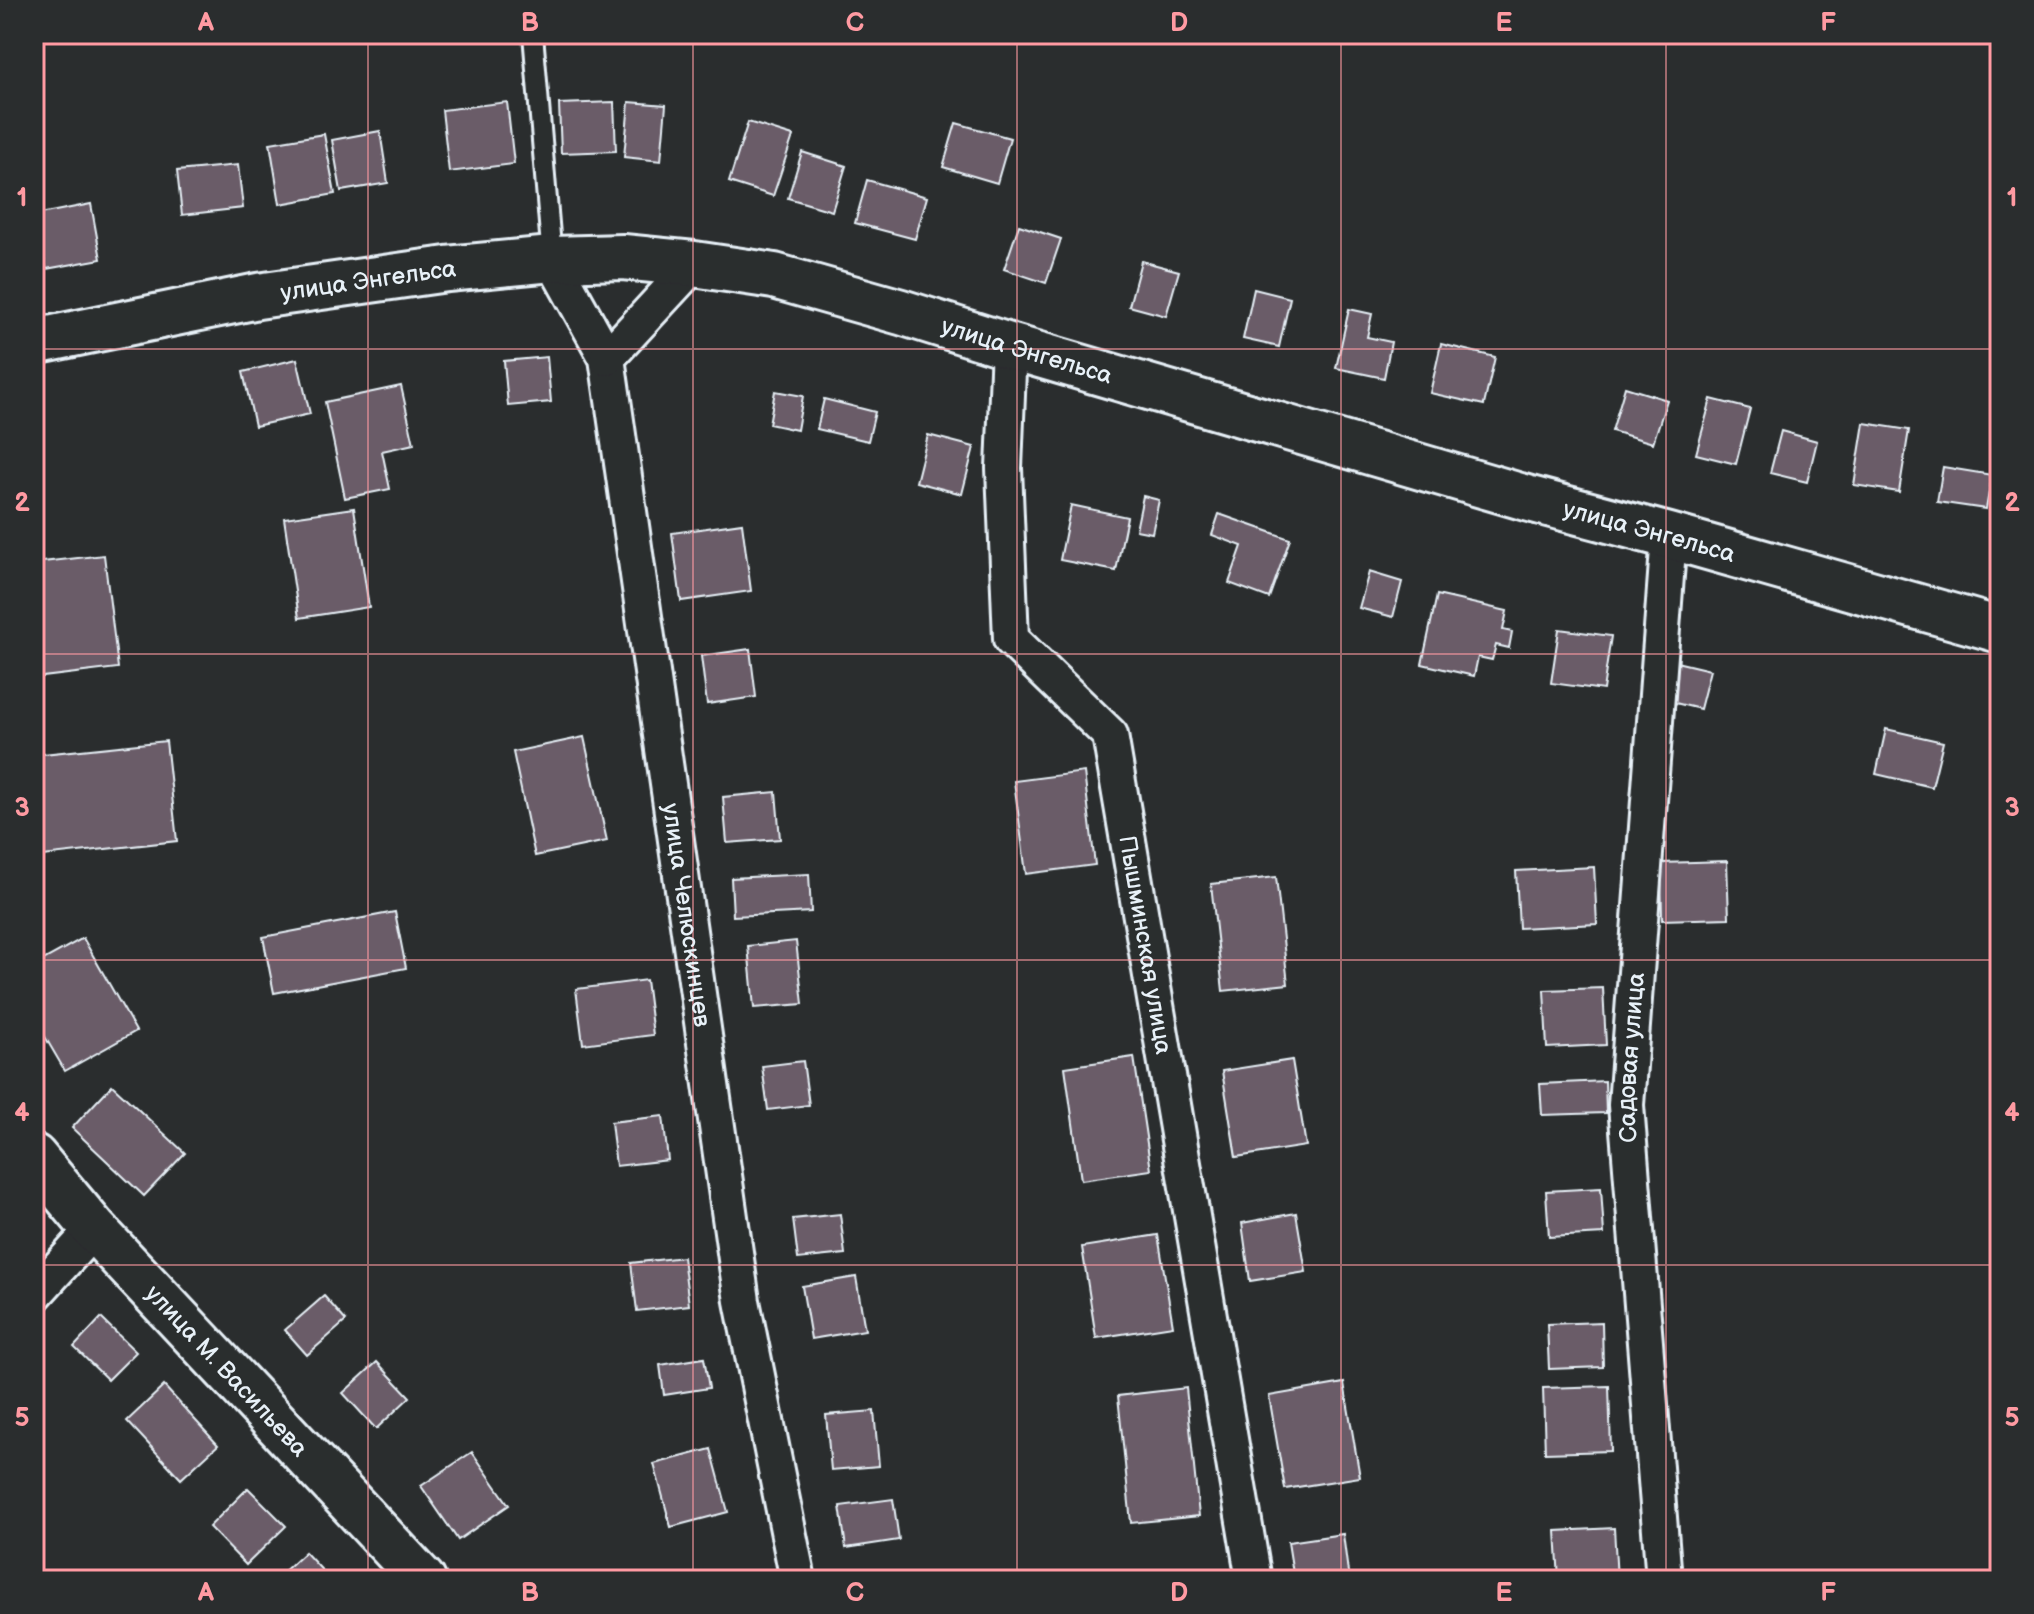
<svg xmlns="http://www.w3.org/2000/svg" width="2034" height="1614" font-family="'Balsamiq Sans',sans-serif">
  <rect width="100%" height="100%" fill="#2a2d2e"/>
  <filter id="ink" filterUnits="userSpaceOnUse"><feTurbulence type="fractalNoise" baseFrequency=".0125" numOctaves="2"/><feDisplacementMap in="SourceGraphic" scale="16" xChannelSelector="R" yChannelSelector="G"/><feConvolveMatrix kernelMatrix="1 2 1 2 8 2 1 2 1" color-interpolation-filters="sRGB"/></filter>
  <g filter="url(#ink)">
    <!-- building -->
    <g fill="#6b5c67" stroke="#e8f1f8" stroke-width="2">
      <polygon points="507,102 514,164 449,172 442,110"/>
      <polygon points="614,102 616,151 561,153 559,104"/>
      <polygon points="629,102 666,105 661,161 624,157"/>
      <polygon points="748,122 793,136 773,196 729,182"/>
      <polygon points="956,123 1010,138 997,183 943,167"/>
      <polygon points="380,131 388,183 341,191 332,140"/>
      <polygon points="324,134 335,194 280,204 270,143"/>
      <polygon points="802,152 846,166 832,211 788,198"/>
      <polygon points="238,165 243,208 182,215 177,171"/>
      <polygon points="867,180 927,197 915,239 855,223"/>
      <polygon points="91,204 101,259 46,269 35,215"/>
      <polygon points="1019,225 1061,239 1046,283 1004,269"/>
      <polygon points="1141,261 1179,271 1166,316 1129,306"/>
      <polygon points="1254,289 1290,298 1279,347 1243,339"/>
      <polygon points="1349,309 1372,314 1367,337 1391,342 1384,378 1336,368"/>
      <polygon points="1441,344 1495,357 1484,405 1430,393"/>
      <polygon points="547,357 551,402 508,406 504,361"/>
      <polygon points="297,359 310,414 255,426 243,372"/>
      <polygon points="401,386 414,444 382,451 390,489 345,498 325,402"/>
      <polygon points="1625,387 1667,400 1653,443 1612,431"/>
      <polygon points="775,391 803,396 797,430 769,424"/>
      <polygon points="824,399 875,412 868,441 817,429"/>
      <polygon points="1711,399 1750,409 1736,464 1696,454"/>
      <polygon points="1864,423 1909,430 1899,492 1854,485"/>
      <polygon points="1781,431 1817,441 1807,482 1770,473"/>
      <polygon points="928,435 974,447 962,494 916,482"/>
      <polygon points="1943,467 1992,475 1986,509 1937,502"/>
      <polygon points="1143,496 1159,500 1152,533 1136,530"/>
      <polygon points="1071,505 1127,517 1116,571 1060,560"/>
      <polygon points="354,508 369,607 299,618 284,518"/>
      <polygon points="1219,514 1290,539 1269,598 1229,583 1242,546 1212,535"/>
      <polygon points="742,523 751,591 681,601 672,533"/>
      <polygon points="104,555 118,668 34,678 34,563"/>
      <polygon points="1369,572 1402,582 1393,617 1359,608"/>
      <polygon points="1437,595 1507,611 1503,630 1512,632 1509,648 1496,645 1492,660 1478,657 1474,676 1422,664"/>
      <polygon points="1559,629 1611,636 1603,690 1551,683"/>
      <polygon points="750,649 756,697 707,704 701,656"/>
      <polygon points="1672,661 1710,670 1700,709 1663,700"/>
      <polygon points="1886,729 1943,742 1932,787 1876,774"/>
      <polygon points="584,737 607,841 535,856 513,752"/>
      <polygon points="166,741 177,841 34,857 34,755"/>
      <polygon points="1084,772 1095,865 1026,874 1014,781"/>
      <polygon points="776,792 780,839 727,843 723,797"/>
      <polygon points="1727,861 1729,918 1662,920 1661,863"/>
      <polygon points="1594,867 1597,924 1519,928 1516,871"/>
      <polygon points="809,874 811,912 733,916 731,878"/>
      <polygon points="1276,877 1288,984 1223,991 1211,884"/>
      <polygon points="395,912 406,968 274,993 263,937"/>
      <polygon points="83,938 136,1031 65,1071 34,1018 34,965"/>
      <polygon points="796,941 803,1004 754,1008 748,946"/>
      <polygon points="646,980 653,1035 583,1044 576,989"/>
      <polygon points="1603,988 1606,1045 1547,1048 1544,990"/>
      <polygon points="1134,1057 1151,1170 1081,1180 1065,1067"/>
      <polygon points="1292,1060 1306,1146 1236,1157 1222,1071"/>
      <polygon points="803,1061 809,1105 768,1110 762,1066"/>
      <polygon points="1605,1081 1606,1113 1542,1115 1540,1084"/>
      <polygon points="112,1085 185,1153 144,1196 72,1128"/>
      <polygon points="663,1116 668,1160 616,1166 611,1122"/>
      <polygon points="1601,1188 1604,1234 1549,1237 1546,1191"/>
      <polygon points="1296,1213 1306,1272 1250,1281 1242,1223"/>
      <polygon points="840,1214 845,1254 798,1259 793,1219"/>
      <polygon points="1158,1235 1173,1326 1096,1338 1082,1247"/>
      <polygon points="683,1257 689,1305 637,1311 631,1263"/>
      <polygon points="856,1277 865,1330 811,1339 802,1286"/>
      <polygon points="324,1296 346,1321 307,1355 285,1330"/>
      <polygon points="101,1318 136,1352 108,1380 74,1347"/>
      <polygon points="1602,1322 1603,1367 1549,1369 1547,1324"/>
      <polygon points="704,1358 709,1388 664,1395 660,1365"/>
      <polygon points="377,1362 410,1397 376,1429 343,1393"/>
      <polygon points="1344,1383 1360,1477 1285,1489 1269,1396"/>
      <polygon points="164,1386 218,1445 181,1479 127,1421"/>
      <polygon points="1609,1386 1611,1451 1545,1453 1543,1388"/>
      <polygon points="1186,1388 1199,1516 1131,1523 1118,1396"/>
      <polygon points="874,1411 879,1466 831,1470 826,1415"/>
      <polygon points="711,1449 728,1512 671,1527 654,1464"/>
      <polygon points="472,1452 509,1505 458,1540 421,1486"/>
      <polygon points="248,1488 286,1526 246,1565 209,1527"/>
      <polygon points="893,1499 899,1540 846,1548 840,1506"/>
      <polygon points="1614,1528 1617,1580 1559,1580 1556,1531"/>
      <polygon points="1343,1534 1349,1580 1294,1580 1288,1542"/>
      <polygon points="305,1552 331,1580 285,1580 280,1575"/>
    </g>
    <g fill="none" stroke-linecap="round" stroke-linejoin="round">
      <!-- lane casing -->
      <g stroke="#e8f1f8" stroke-width="24">
        <polyline id="lane" points="533,34 552,259"/>
      </g>
      <!-- street casing -->
      <g stroke="#e8f1f8" stroke-width="40">
        <g id="street">
          <path id="s1" d="M552,259L607,358L742,1301L798,1580"/>
          <path id="s2" d="M1009,346L1004,468L1011,639L1110,735L1254,1580"/>
          <polyline points="607,358 694,264"/>
          <polyline points="34,1295 94,1229"/>
          <path id="s3" d="M1664,1580L1626,1105L1669,536"/>
        </g>
      </g>
      <!-- secondary casing -->
      <g stroke="#e8f1f8" stroke-width="50">
        <g id="secondary">
          <path id="s4" d="M34,1157L94,1229L423,1580"/>
        </g>
      </g>
      <!-- primary casing -->
      <g stroke="#e8f1f8" stroke-width="50">
        <g id="primary">
          <path id="s5" d="M34,342L258,296L447,269L552,259L623,257L694,264L774,276L901,312L1009,346L1530,499L1669,536L2000,630"/>
        </g>
      </g>
      <!-- lane -->
      <use href="#lane" stroke="#2a2d2e" stroke-width="18"/>
      <!-- street -->
      <use href="#street" stroke="#2a2d2e" stroke-width="34"/>
      <!-- secondary -->
      <use href="#secondary" stroke="#2a2d2e" stroke-width="44"/>
      <!-- primary -->
      <use href="#primary" stroke="#2a2d2e" stroke-width="44"/>
    </g>
  </g>
  <!-- grid -->
  <path fill="none" stroke="#ff9aa2" stroke-width="2" stroke-opacity="0.55" d="M368,34V1580M693,34V1580M1017,34V1580M1341,34V1580M1666,34V1580M34,349H2000M34,654H2000M34,960H2000M34,1265H2000"/>
  <g text-anchor="middle" stroke-width="6" stroke-linejoin="round" paint-order="stroke">
    <!-- street labels -->
    <g font-size="24" fill="#e8f1f8" stroke="#2a2d2e">
      <text dy="8" stroke="none"><textPath href="#s5" startOffset="340">улица Энгельса</textPath></text>
      <text dy="8" stroke="none"><textPath href="#s5" startOffset="1012">улица Энгельса</textPath></text>
      <text dy="8" stroke="none"><textPath href="#s5" startOffset="1660">улица Энгельса</textPath></text>
      <text dy="8" stroke="none"><textPath href="#s1" startOffset="676">улица Челюскинцев</textPath></text>
      <text dy="8" stroke="none"><textPath href="#s2" startOffset="644">Пышминская улица</textPath></text>
      <text dy="8" stroke="none"><textPath href="#s3" startOffset="524">Садовая улица</textPath></text>
      <text dy="8" stroke="none"><textPath href="#s4" startOffset="288">улица М. Васильева</textPath></text>
    </g>
  </g>
  <!-- margin -->
  <rect width="2034" height="1614" fill="none" stroke="#2a2d2e" stroke-width="88"/>
  <rect x="44" y="44" width="1946" height="1526" fill="none" stroke="#ff9aa2" stroke-width="3"/>
  <g font-size="26" text-anchor="middle" font-weight="bold" fill="#ff9aa2">
    <text x="206" y="31">A</text>
    <text x="530" y="31">B</text>
    <text x="855" y="31">C</text>
    <text x="1179" y="31">D</text>
    <text x="1504" y="31">E</text>
    <text x="1828" y="31">F</text>
    <text x="22" y="206">1</text>
    <text x="2012" y="206">1</text>
    <text x="22" y="511">2</text>
    <text x="2012" y="511">2</text>
    <text x="22" y="816">3</text>
    <text x="2012" y="816">3</text>
    <text x="22" y="1121">4</text>
    <text x="2012" y="1121">4</text>
    <text x="22" y="1426">5</text>
    <text x="2012" y="1426">5</text>
    <text x="206" y="1601">A</text>
    <text x="530" y="1601">B</text>
    <text x="855" y="1601">C</text>
    <text x="1179" y="1601">D</text>
    <text x="1504" y="1601">E</text>
    <text x="1828" y="1601">F</text>
  </g>
</svg>
